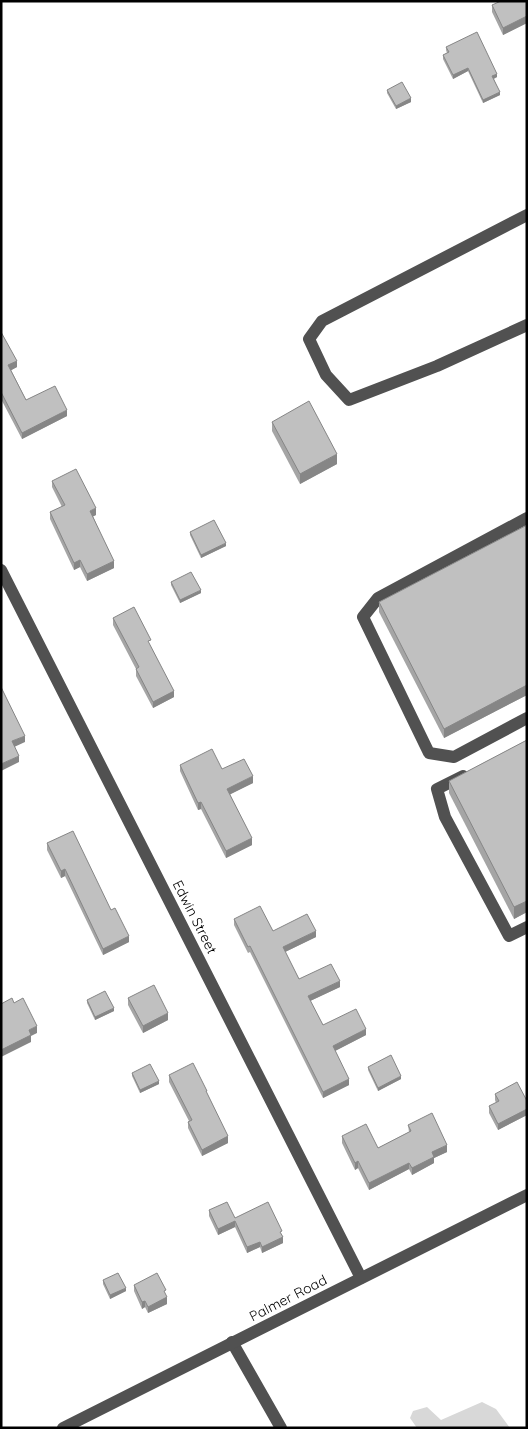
<svg xmlns="http://www.w3.org/2000/svg" width="528" height="1429" font-family="Quicksand,sans-serif">
  <rect width="100%" height="100%" fill="#fff"/>
  <!-- green -->
  <polygon fill="#d8d8d8" points="482,1402 496,1409 510,1428 417,1428 410,1418 413,1411 427,1407 441,1420"/>
  <g fill="none" stroke-linecap="round" stroke-linejoin="round">
    <!-- minor -->
    <g stroke="#515151" stroke-width="12">
      <polyline points="527,215 322,321 309,339 326,375 349,400 437,366 527,325"/>
      <polyline points="527,518 378,598 363,617 429,753 454,757 527,718"/>
      <polyline points="1,570 361,1278"/>
      <polyline points="463,776 437,789 445,817 509,936 527,927"/>
      <polyline points="232,1342 281,1428"/>
      <polyline points="63,1428 527,1195"/>
    </g>
  </g>
  <!-- wall -->
  <g fill="#a5a5a5">
    <polygon points="527,1 527,23 503,35 492,12 492,5"/>
    <polygon points="446,47 497,77 494,79 500,95 483,103 468,71 453,79 443,59 443,55 447,53 446,50"/>
    <polygon points="387,90 411,102 396,109 387,93"/>
    <polygon points="1,332 17,367 11,370 26,400 67,416 22,439 1,399"/>
    <polygon points="272,422 337,464 300,484 272,431"/>
    <polygon points="52,481 96,515 93,516 114,568 87,581 80,567 74,570 50,519 50,512 62,507 52,487"/>
    <polygon points="527,525 527,695 444,738 379,612 379,602"/>
    <polygon points="190,532 226,546 201,558 190,535"/>
    <polygon points="171,582 201,593 180,603 171,585"/>
    <polygon points="113,618 151,647 174,697 153,708 136,676 136,669 113,625"/>
    <polygon points="527,740 527,912 514,919 449,793 449,781"/>
    <polygon points="180,765 222,769 253,783 230,794 252,845 226,858 201,809 198,810 180,771"/>
    <polygon points="47,843 111,910 129,942 103,955 65,876 61,878 47,850"/>
    <polygon points="234,919 273,931 316,937 285,952 299,979 340,987 310,1001 323,1025 366,1035 335,1051 349,1085 323,1098 250,952 248,953 234,925"/>
    <polygon points="128,998 168,1020 143,1033 128,1005"/>
    <polygon points="87,1000 114,1011 95,1020 87,1003"/>
    <polygon points="368,1067 401,1079 378,1091 368,1070"/>
    <polygon points="132,1073 159,1084 140,1093 132,1076"/>
    <polygon points="169,1075 207,1094 228,1143 202,1156 188,1128 188,1122 189,1121 169,1082"/>
    <polygon points="495,1094 527,1101 527,1115 498,1130 489,1113 489,1106 496,1103 495,1100"/>
    <polygon points="408,1125 447,1152 434,1158 434,1163 412,1175 409,1169 369,1190 358,1168 355,1170 342,1143 342,1136 378,1148 409,1132"/>
    <polygon points="209,1210 235,1218 282,1234 283,1243 262,1253 260,1247 247,1253 235,1227 218,1235 209,1216"/>
    <polygon points="103,1280 126,1291 110,1299 103,1284"/>
    <polygon points="134,1285 166,1295 167,1304 148,1313 145,1307 142,1309 134,1291"/>
  </g>
  <!-- shaded-wall -->
  <g fill="#868686">
    <polygon points="527,16 527,23 503,35 503,28"/>
    <polygon points="468,68 468,71 453,79 453,75"/>
    <polygon points="497,74 497,77 492,79 492,76"/>
    <polygon points="500,92 500,95 483,103 483,100"/>
    <polygon points="411,98 411,102 396,109 396,106"/>
    <polygon points="17,361 17,367 8,372 8,365"/>
    <polygon points="67,410 67,416 22,439 22,433"/>
    <polygon points="337,454 337,464 300,484 300,474"/>
    <polygon points="96,508 96,515 90,518 90,511"/>
    <polygon points="226,543 226,546 201,558 201,555"/>
    <polygon points="80,560 80,567 74,570 74,563"/>
    <polygon points="114,561 114,568 87,581 87,574"/>
    <polygon points="201,590 201,593 180,603 180,600"/>
    <polygon points="527,685 527,695 444,738 444,729"/>
    <polygon points="174,691 174,697 153,708 153,702"/>
    <polygon points="25,736 25,742 12,748 12,741"/>
    <polygon points="19,756 19,762 1,771 1,764"/>
    <polygon points="253,776 253,783 227,796 227,789"/>
    <polygon points="201,802 201,809 198,810 198,803"/>
    <polygon points="252,838 252,845 226,858 226,851"/>
    <polygon points="65,869 65,876 61,878 61,871"/>
    <polygon points="527,901 527,912 514,919 514,907"/>
    <polygon points="316,931 316,937 283,953 283,947"/>
    <polygon points="129,936 129,942 103,955 103,949"/>
    <polygon points="340,981 340,987 308,1002 308,996"/>
    <polygon points="114,1008 114,1011 95,1020 95,1017"/>
    <polygon points="168,1013 168,1020 143,1033 143,1026"/>
    <polygon points="37,1026 37,1033 31,1036 31,1042 1,1057 1,1050 29,1030"/>
    <polygon points="366,1029 366,1035 333,1052 333,1046"/>
    <polygon points="401,1076 401,1079 378,1091 378,1088"/>
    <polygon points="349,1079 349,1085 323,1098 323,1092"/>
    <polygon points="159,1081 159,1084 140,1093 140,1090"/>
    <polygon points="527,1109 527,1115 498,1130 498,1124"/>
    <polygon points="228,1136 228,1143 202,1156 202,1150"/>
    <polygon points="447,1145 447,1152 434,1158 434,1163 412,1175 412,1168 432,1152"/>
    <polygon points="358,1161 358,1168 355,1170 355,1163"/>
    <polygon points="409,1163 409,1169 369,1190 369,1183"/>
    <polygon points="235,1221 235,1227 218,1235 218,1229"/>
    <polygon points="283,1237 283,1243 262,1253 262,1247"/>
    <polygon points="260,1242 260,1247 247,1253 247,1247"/>
    <polygon points="126,1288 126,1291 110,1299 110,1295"/>
    <polygon points="167,1297 167,1304 148,1313 148,1307"/>
    <polygon points="145,1301 145,1307 142,1309 142,1302"/>
  </g>
  <!-- building -->
  <g fill="#c0c0c0" stroke="#868686">
    <polygon points="501,1 527,1 527,16 503,28 492,5"/>
    <polygon points="477,32 497,74 492,76 500,92 483,100 468,68 453,75 443,55 449,52 446,47"/>
    <polygon points="402,82 411,98 396,106 387,90"/>
    <polygon points="1,332 17,361 8,365 26,400 55,386 67,410 22,433 1,392"/>
    <polygon points="309,401 337,454 300,474 272,422"/>
    <polygon points="76,469 96,508 90,511 114,561 87,574 80,560 74,563 50,512 65,505 52,481"/>
    <polygon points="214,520 226,543 201,555 190,532"/>
    <polygon points="527,525 527,685 444,729 379,602"/>
    <polygon points="191,572 201,590 180,600 171,582"/>
    <polygon points="134,607 151,640 148,641 174,691 153,702 136,669 139,667 113,618"/>
    <polygon points="1,687 25,736 12,741 19,756 1,764"/>
    <polygon points="527,740 527,901 514,907 449,781"/>
    <polygon points="212,749 222,769 244,759 253,776 227,789 252,838 226,851 201,802 198,803 180,765"/>
    <polygon points="73,831 111,910 115,908 129,936 103,949 65,869 61,871 47,843"/>
    <polygon points="260,906 273,931 307,914 316,931 283,947 299,979 331,964 340,981 308,996 323,1025 356,1009 366,1029 333,1046 349,1079 323,1092 250,946 248,947 234,919"/>
    <polygon points="154,985 168,1013 143,1026 128,998"/>
    <polygon points="105,991 114,1008 95,1017 87,1000"/>
    <polygon points="12,998 14,1003 23,998 37,1026 29,1030 31,1035 1,1050 1,1004"/>
    <polygon points="391,1055 401,1076 378,1088 368,1067"/>
    <polygon points="193,1063 207,1091 206,1091 228,1136 202,1150 188,1122 192,1120 169,1075"/>
    <polygon points="150,1064 159,1081 140,1090 132,1073"/>
    <polygon points="517,1082 527,1101 527,1109 498,1124 489,1106 499,1101 495,1094"/>
    <polygon points="432,1113 447,1145 432,1152 434,1157 412,1168 409,1163 369,1183 358,1161 355,1163 342,1136 366,1124 378,1148 411,1131 408,1125"/>
    <polygon points="227,1202 235,1218 268,1202 282,1231 280,1232 283,1237 262,1247 260,1242 247,1247 235,1221 218,1229 209,1210"/>
    <polygon points="118,1273 126,1288 110,1295 103,1280"/>
    <polygon points="157,1273 166,1290 164,1291 167,1297 148,1307 145,1301 142,1302 134,1285"/>
  </g>
  <g text-anchor="middle" stroke-width="4" stroke-linejoin="round" paint-order="stroke">
    <!-- street labels -->
    <g font-size="14" fill="#000" stroke="#fff">
      <text transform="translate(195 917) rotate(63)" y="5">Edwin Street</text>
      <text transform="translate(288 1298) rotate(-27)" y="5">Palmer Road</text>
    </g>
  </g>
  <!-- border -->
  <rect width="528" height="1429" fill="none" stroke="#000000" stroke-width="5"/>
</svg>
